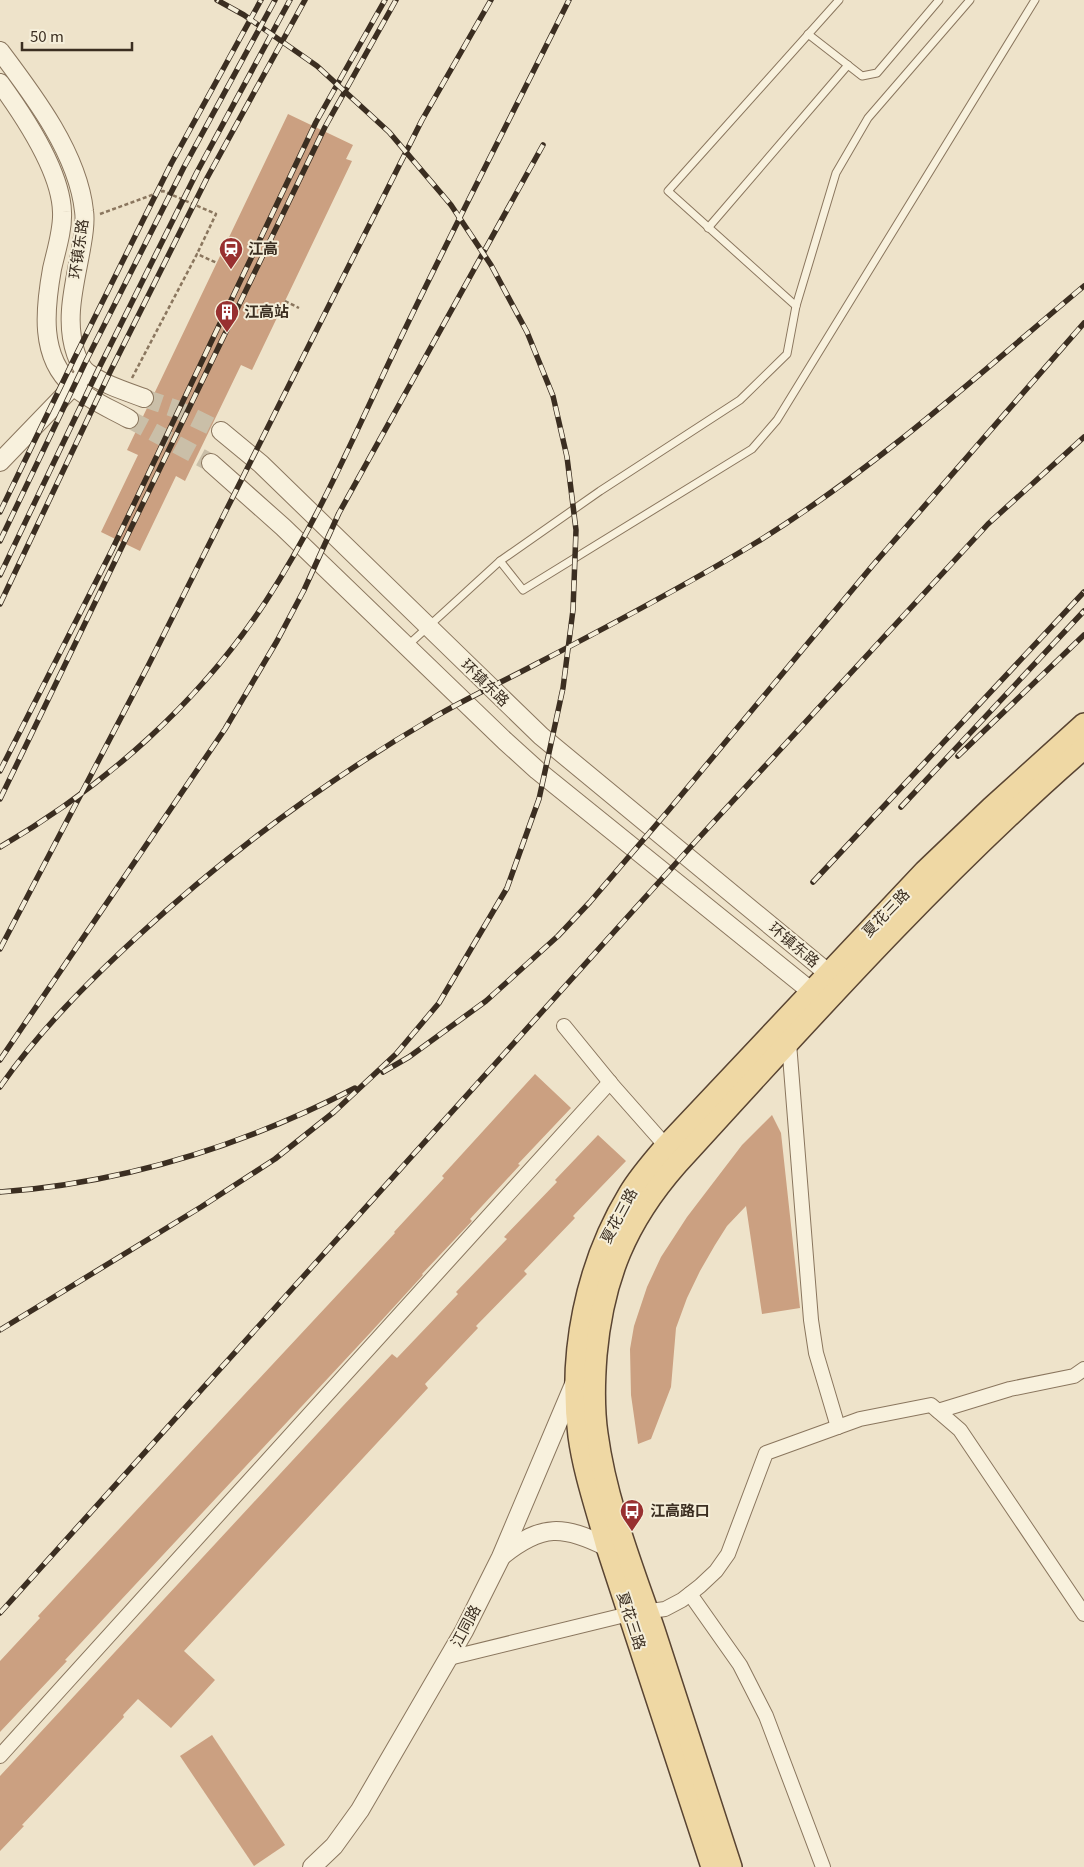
<svg xmlns="http://www.w3.org/2000/svg" width="1084" height="1867" font-family="Georgia,'Noto Sans SC',serif">
  <rect width="100%" height="100%" fill="#eee3ca"/>
  <!-- building -->
  <g fill="#cba081">
    <polygon points="288,114 353,145 346,159 352,161 252,370 241,365 185,481 176,476 140,551 101,532 138,455 127,450 147,408 154,402 154,394"/>
    <polygon points="535,1074 571,1108 518,1164 520,1165 470,1219 472,1221 422,1274 423,1275 371,1332 65,1660 67,1661 0,1732 0,1661 40,1618 38,1616 395,1233 394,1232 444,1178 442,1176"/>
    <polygon points="772,1115 781,1133 800,1308 762,1314 746,1206 727,1226 715,1245 700,1271 687,1298 676,1328 671,1387 651,1439 638,1444 631,1395 630,1349 634,1326 647,1287 661,1257 687,1217 742,1145"/>
    <polygon points="598,1135 626,1161 573,1216 575,1218 524,1271 527,1274 476,1326 478,1328 425,1384 428,1388 184,1651 215,1680 171,1728 138,1699 123,1715 124,1717 22,1825 24,1826 0,1851 0,1776 342,1407 392,1354 397,1358 458,1294 456,1292 507,1239 504,1237 557,1182 555,1180"/>
    <polygon points="212,1735 285,1845 254,1866 180,1756"/>
  </g>
  <g fill="none" stroke-linecap="round" stroke-linejoin="round">
    <!-- tertiary-tunnel -->
    <g stroke="#cabfa8" stroke-width="18" stroke-dasharray="18 9" stroke-linecap="butt">
      <polyline points="144,398 176,409 221,431"/>
      <polyline points="129,419 211,463"/>
    </g>
    <!-- service casing -->
    <g stroke="#8a765e" stroke-width="9">
      <g id="service">
        <polyline points="808,34 862,76 877,73 939,0"/>
        <polyline points="708,228 848,65"/>
        <polyline points="796,306 668,191 839,0"/>
        <polyline points="500,561 523,590 752,449 777,420 1035,0"/>
        <polyline points="407,646 500,561 600,491 740,400 787,354 796,306 836,173 868,118 970,0"/>
      </g>
    </g>
    <!-- minor casing -->
    <g stroke="#8a765e" stroke-width="16">
      <g id="minor">
        <polyline points="564,1026 613,1086 666,1146"/>
        <polyline points="789,1043 811,1320 816,1353 838,1427"/>
        <polyline points="938,1411 1010,1389 1074,1376 1084,1369"/>
        <polyline points="690,1594 740,1665 766,1716 823,1867"/>
        <polyline points="449,1658 629,1614 665,1609 682,1600 700,1586 716,1571 728,1554 766,1453 860,1419 931,1405 960,1430 1084,1614"/>
        <polyline points="0,1756 610,1082"/>
      </g>
    </g>
    <!-- tertiary casing -->
    <g stroke="#8a765e" stroke-width="20">
      <g id="tertiary">
        <path d="M0,51C34,96 78,154 84,211C86,224 83,237 81,249C75,283 64,320 76,354C79,362 82,369 88,373C105,385 125,391 144,398"/>
        <path d="M0,83C24,116 61,171 62,212C63,230 56,251 52,269C45,308 39,357 73,386C89,400 111,409 129,419"/>
        <polyline points="0,462 81,378"/>
        <polyline points="211,463 283,527 505,741 537,770 812,992 835,994 828,973 541,736 261,464 221,431"/>
        <path d="M503,1555C542,1524 563,1525 607,1547"/>
        <polyline points="312,1867 334,1846 360,1810 464,1631 501,1557 575,1382"/>
      </g>
    </g>
    <!-- primary casing -->
    <g stroke="#594432" stroke-width="24">
      <g id="primary">
        <path d="M712,1867L607,1547C597,1510 584,1473 579,1436C568,1354 586,1265 629,1194C639,1177 653,1161 666,1146L925,871L991,808L1084,724"/>
        <path d="M731,1867C706,1788 680,1709 654,1630C632,1566 606,1501 597,1434C593,1407 594,1381 596,1355C603,1278 626,1222 677,1164C807,1022 939,874 1084,748"/>
      </g>
    </g>
    <!-- path -->
    <g stroke="#8a765e" stroke-width="2.5" stroke-dasharray="4 2.5" stroke-linecap="butt">
      <polyline points="100,214 163,191 216,214 197,254"/>
      <polyline points="285,301 299,308"/>
      <polyline points="132,378 197,254 217,263"/>
    </g>
    <!-- service -->
    <use href="#service" stroke="#f8f1dd" stroke-width="7"/>
    <!-- minor -->
    <use href="#minor" stroke="#f8f1dd" stroke-width="14"/>
    <!-- tertiary -->
    <use href="#tertiary" stroke="#f8f1dd" stroke-width="18"/>
    <!-- primary -->
    <use href="#primary" stroke="#efd8a4" stroke-width="21"/>
    <!-- rail casing -->
    <g stroke="#3b2e21" stroke-width="5.5">
      <g id="rail">
        <polyline points="0,512 74,359 171,164 261,0"/>
        <polyline points="0,541 85,363 184,167 275,0"/>
        <polyline points="0,575 99,368 197,172 290,0"/>
        <polyline points="0,604 110,372 207,178 305,0"/>
        <polyline points="958,756 1084,635"/>
        <polyline points="0,771 112,550 316,122 385,0"/>
        <polyline points="0,799 325,127 396,0"/>
        <polyline points="901,807 1084,611"/>
        <path d="M0,847C105,786 199,703 266,601C322,515 361,419 406,327C459,217 515,109 569,0"/>
        <polyline points="813,882 1084,592"/>
        <polyline points="0,949 148,666 422,120 491,0"/>
        <polyline points="0,1060 225,729 277,641 304,590 339,513 543,145"/>
        <polyline points="383,1072 409,1057 486,1001 558,936 590,902 668,811 873,565 1084,323"/>
        <path d="M0,1087C39,1031 88,982 138,936C228,853 327,780 433,718C467,698 502,682 536,664C611,625 685,586 757,542C875,469 978,375 1084,286"/>
        <path d="M0,1192C124,1183 245,1145 355,1088"/>
        <polyline points="0,1330 201,1207 275,1159 334,1112 396,1054 439,1003 507,888 539,799 563,688 573,610 576,530 567,457 553,396 527,332 491,265 451,205 389,132 317,66 244,15 217,0"/>
        <polyline points="0,1613 696,841 988,524 1084,437"/>
      </g>
    </g>
    <!-- rail -->
    <use href="#rail" stroke="#f5eed9" stroke-width="4" stroke-dasharray="11" stroke-linecap="butt"/>
  </g>
  <!-- icons -->
  <defs>
    <g id="station-pin" transform="scale(1.25)"><path d="M0 17L-7.5 6A9.5 9.5 0 1 1 7.5 6Z" fill="#983030" stroke="#f5eed9"/><path d="M-3-6H3Q5-6 5-4V2Q5 4 3 4L4.5 6H3L1.5 4h-3L-3 6H-4.5L-3 4Q-5 4-5 2V-4Q-5-6-3-6ZM-3.5-4v3h7v-3ZM-3.5 1v1.5H-2V1ZM2 1v1.5H3.5V1Z" fill="#fff"/></g>
    <g id="building-pin" transform="scale(1.25)"><path d="M0 17L-7.5 6A9.5 9.5 0 1 1 7.5 6Z" fill="#983030" stroke="#f5eed9"/><path d="M-4-6H4V6H1V3H-1V6H-4ZM-2.5-4.3h1.7v1.8h-1.7ZM.8-4.3h1.7v1.8H.8ZM-2.5-1h1.7V.8h-1.7ZM.8-1h1.7V.8H.8Z" fill="#fff"/></g>
    <g id="bus-pin" transform="scale(1.25)"><path d="M0 17L-7.5 6A9.5 9.5 0 1 1 7.5 6Z" fill="#983030" stroke="#f5eed9"/><path d="M-5-6H5V4H4V6H2V4H-2V6H-4V4H-5ZM-3.5-4V0h7V-4ZM-3.5 1.2v1.5H-2V1.2ZM2 1.2v1.5H3.5V1.2Z" fill="#fff"/></g>
  </defs>
  <g fill-rule="evenodd">
    <use href="#station-pin" x="231" y="249"/>
    <use href="#building-pin" x="227" y="312"/>
    <use href="#bus-pin" x="632" y="1511"/>
  </g>
  <g text-anchor="middle" stroke-width="4" stroke-linejoin="round" paint-order="stroke">
    <!-- street labels -->
    <g font-size="15" fill="#3b2e21" stroke="#f5eed9">
      <text transform="translate(79 249) rotate(-82)" y="5">环镇东路</text>
      <text transform="translate(485 683) rotate(44)" y="5">环镇东路</text>
      <text transform="translate(886 913) rotate(-46)" y="5">夏花三路</text>
      <text transform="translate(794 945) rotate(40)" y="5">环镇东路</text>
      <text transform="translate(619 1216) rotate(-62)" y="5">夏花三路</text>
      <text transform="translate(631 1621) rotate(72)" y="5">夏花三路</text>
      <text transform="translate(466 1626) rotate(-62)" y="5">江同路</text>
    </g>
    <!-- poi labels -->
    <g font-size="15" font-weight="bold" fill="#3b2e21" stroke="#f5eed9" text-anchor="start">
      <text x="248" y="254">江高</text>
      <text x="244" y="317">江高站</text>
      <text x="650" y="1516">江高路口</text>
    </g>
  </g>
  <!-- scale -->
  <path d="M22 42v8h110v-8" fill="none" stroke="#3b2e21" stroke-width="2.5"/>
  <text x="30" y="42" font-size="15" fill="#3b2e21" stroke="#f5eed9" stroke-width="4" paint-order="stroke">50 m</text>
</svg>
